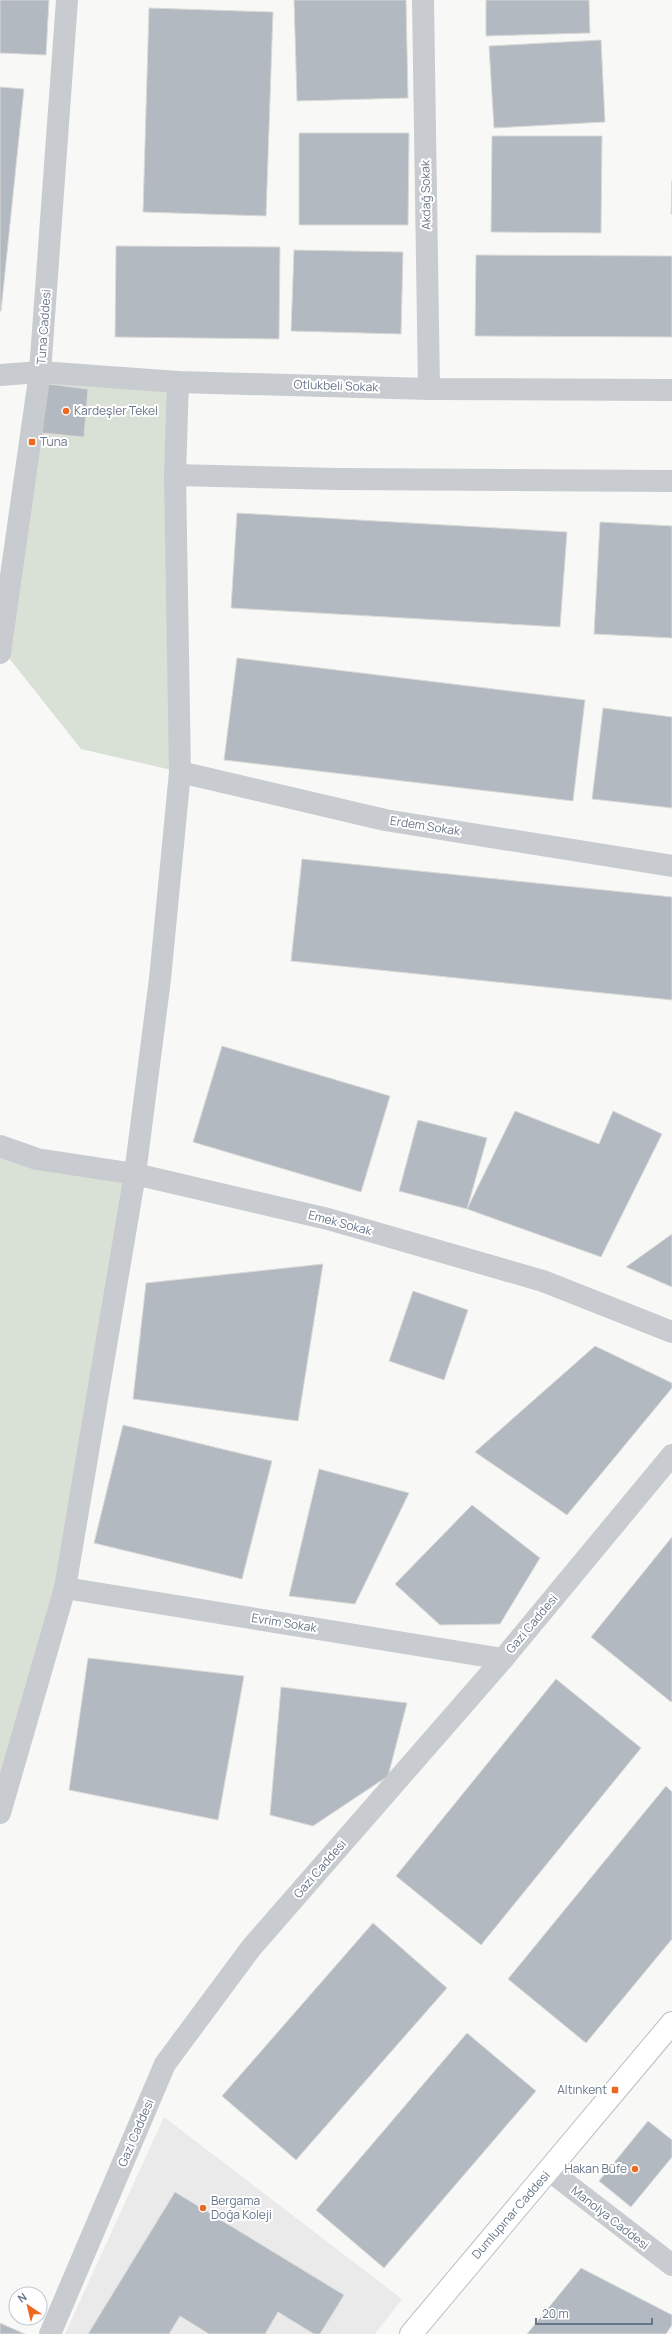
<svg xmlns="http://www.w3.org/2000/svg" width="672" height="2334" font-family="Manrope,sans-serif">
  <rect width="100%" height="100%" fill="#f8f9f6"/>
  <!-- built -->
  <polygon fill="#e9eae9" points="164,2117 402,2299 375,2334 65,2334"/>
  <!-- green -->
  <g fill="#d9e1d6">
    <polygon points="40,372 178,382 180,772 81,749 1,648"/>
    <polygon points="0,1146 135,1174 65,1588 0,1813"/>
  </g>
  <!-- building -->
  <g fill="#b3b9c0" stroke="#dadad8">
    <polygon points="0,0 49,0 46,55 0,53"/>
    <polygon points="294,0 406,0 408,98 297,101"/>
    <polygon points="486,0 589,0 590,33 486,36"/>
    <polygon points="149,8 273,12 266,216 143,212"/>
    <polygon points="601,40 605,122 494,128 489,46"/>
    <polygon points="0,87 24,89 1,311 0,311"/>
    <polygon points="299,133 409,133 408,225 299,225"/>
    <polygon points="492,136 602,136 601,233 491,232"/>
    <polygon points="672,181 672,214 671,214"/>
    <polygon points="116,246 280,247 279,339 115,337"/>
    <polygon points="294,250 403,252 401,334 291,331"/>
    <polygon points="476,255 672,256 672,337 475,336"/>
    <polygon points="48,384 88,389 84,437 42,433"/>
    <polygon points="237,513 567,532 560,627 231,608"/>
    <polygon points="600,522 672,526 672,638 594,634"/>
    <polygon points="237,658 585,700 573,801 224,760"/>
    <polygon points="603,708 672,717 672,808 592,799"/>
    <polygon points="302,859 672,897 672,1000 291,961"/>
    <polygon points="222,1046 390,1096 361,1192 193,1142"/>
    <polygon points="515,1111 599,1144 613,1111 662,1134 601,1257 467,1209"/>
    <polygon points="418,1120 487,1138 467,1209 399,1191"/>
    <polygon points="672,1234 672,1287 626,1267"/>
    <polygon points="323,1264 298,1421 133,1399 146,1283"/>
    <polygon points="413,1291 468,1310 444,1380 389,1361"/>
    <polygon points="595,1346 672,1383 672,1388 567,1515 475,1452"/>
    <polygon points="123,1425 272,1461 242,1579 94,1543"/>
    <polygon points="319,1469 409,1493 355,1604 289,1596"/>
    <polygon points="472,1505 540,1558 500,1624 440,1625 395,1584"/>
    <polygon points="672,1537 672,1701 671,1702 591,1637"/>
    <polygon points="88,1658 244,1676 218,1820 69,1790"/>
    <polygon points="556,1679 641,1748 481,1945 396,1876"/>
    <polygon points="281,1687 407,1703 388,1776 313,1826 270,1815"/>
    <polygon points="666,1786 672,1792 672,1939 586,2043 508,1979"/>
    <polygon points="373,1923 447,1988 296,2160 222,2096"/>
    <polygon points="467,2033 536,2091 384,2268 316,2210"/>
    <polygon points="648,2121 672,2140 672,2157 631,2207 599,2181"/>
    <polygon points="175,2192 344,2295 320,2334 314,2334 278,2312 265,2334 209,2334 180,2316 169,2334 88,2334"/>
    <polygon points="581,2268 672,2315 672,2325 666,2334 527,2334"/>
    <polygon points="0,2323 25,2334 0,2334"/>
  </g>
  <g fill="none" stroke-linecap="round" stroke-linejoin="round">
    <!-- major casing -->
    <g stroke="#bbbec3" stroke-width="24">
      <polyline id="major" points="411,2334 672,2023"/>
    </g>
    <!-- minor -->
    <g stroke="#c8cbcf" stroke-width="22">
      <polyline points="423,0 429,389"/>
      <polyline points="0,375 40,372 178,382 429,389 672,390"/>
      <polyline points="175,475 337,479 672,481"/>
      <polyline points="0,653 40,372 67,0"/>
      <polyline points="180,772 385,820 672,866"/>
      <polyline points="0,1146 37,1159 135,1174 328,1219 543,1281 672,1332"/>
      <polyline points="65,1588 503,1659"/>
      <polyline points="0,1813 65,1588 135,1174 160,979 180,772 175,475 178,382"/>
      <polyline points="550,2171 672,2265"/>
      <polyline points="50,2334 165,2064 251,1948 503,1659 672,1455"/>
    </g>
    <!-- major -->
    <use href="#major" stroke="#fff" stroke-width="22"/>
  </g>
  <!-- markers -->
  <g fill="#ee6920" stroke="#fff" stroke-width="1.5">
    <circle cx="66" cy="411" r="4"/>
    <rect x="28" y="438" width="8" height="8" rx="2"/>
    <rect x="611" y="2086" width="8" height="8" rx="2"/>
    <circle cx="635" cy="2169" r="4"/>
    <circle cx="203" cy="2208" r="4"/>
  </g>
  <g text-anchor="middle" stroke-width="4" stroke-linejoin="round" paint-order="stroke">
    <!-- street labels -->
    <g font-size="12" fill="#667589" stroke="#fff">
      <text transform="translate(426 195) rotate(-91)" y="4">Akdağ Sokak</text>
      <text transform="translate(44 327) rotate(-86)" y="4">Tuna Caddesi</text>
      <text transform="translate(336 386) rotate(2)" y="4">Otlukbeli Sokak</text>
      <text transform="translate(425 826) rotate(9)" y="4">Erdem Sokak</text>
      <text transform="translate(340 1223) rotate(15)" y="4">Emek Sokak</text>
      <text transform="translate(284 1623) rotate(9)" y="4">Evrim Sokak</text>
      <text transform="translate(532 1624) rotate(-50)" y="4">Gazi Caddesi</text>
      <text transform="translate(320 1869) rotate(-49)" y="4">Gazi Caddesi</text>
      <text transform="translate(136 2133) rotate(-67)" y="4">Gazi Caddesi</text>
      <text transform="translate(511 2215) rotate(-49)" y="4">Dumlupınar Caddesi</text>
      <text transform="translate(610 2218) rotate(38)" y="4">Manolya Caddesi</text>
    </g>
    <!-- poi labels -->
    <g font-size="12" fill="#667589" stroke="#fff" text-anchor="start">
      <text x="74" y="415">Kardeşler Tekel</text>
      <text x="40" y="446">Tuna</text>
      <text x="607" y="2094" text-anchor="end">Altınkent</text>
      <text x="627" y="2173" text-anchor="end">Hakan Büfe</text>
      <text x="211" y="2205">Bergama<tspan x="211" dy="14">Doğa Koleji</tspan></text>
    </g>
  </g>
  <!-- north arrow -->
  <g transform="translate(28 2306) rotate(325)"><circle r="19" fill="#ffffff" stroke="#c2c8d0"/>
  <path d="M0-3L7 15L0 10L-7 15Z" fill="#ee6920"/>
  <text y="-6" font-size="11" font-weight="bold" text-anchor="middle" fill="#667589">N</text>
  </g>
  <!-- scale -->
  <path d="M536 2318v6h116v-6" fill="none" stroke="#667589" stroke-width="2"/>
  <text x="542" y="2318" font-size="12" fill="#667589" stroke="#ffffff" stroke-width="3" paint-order="stroke">20 m</text>
</svg>
